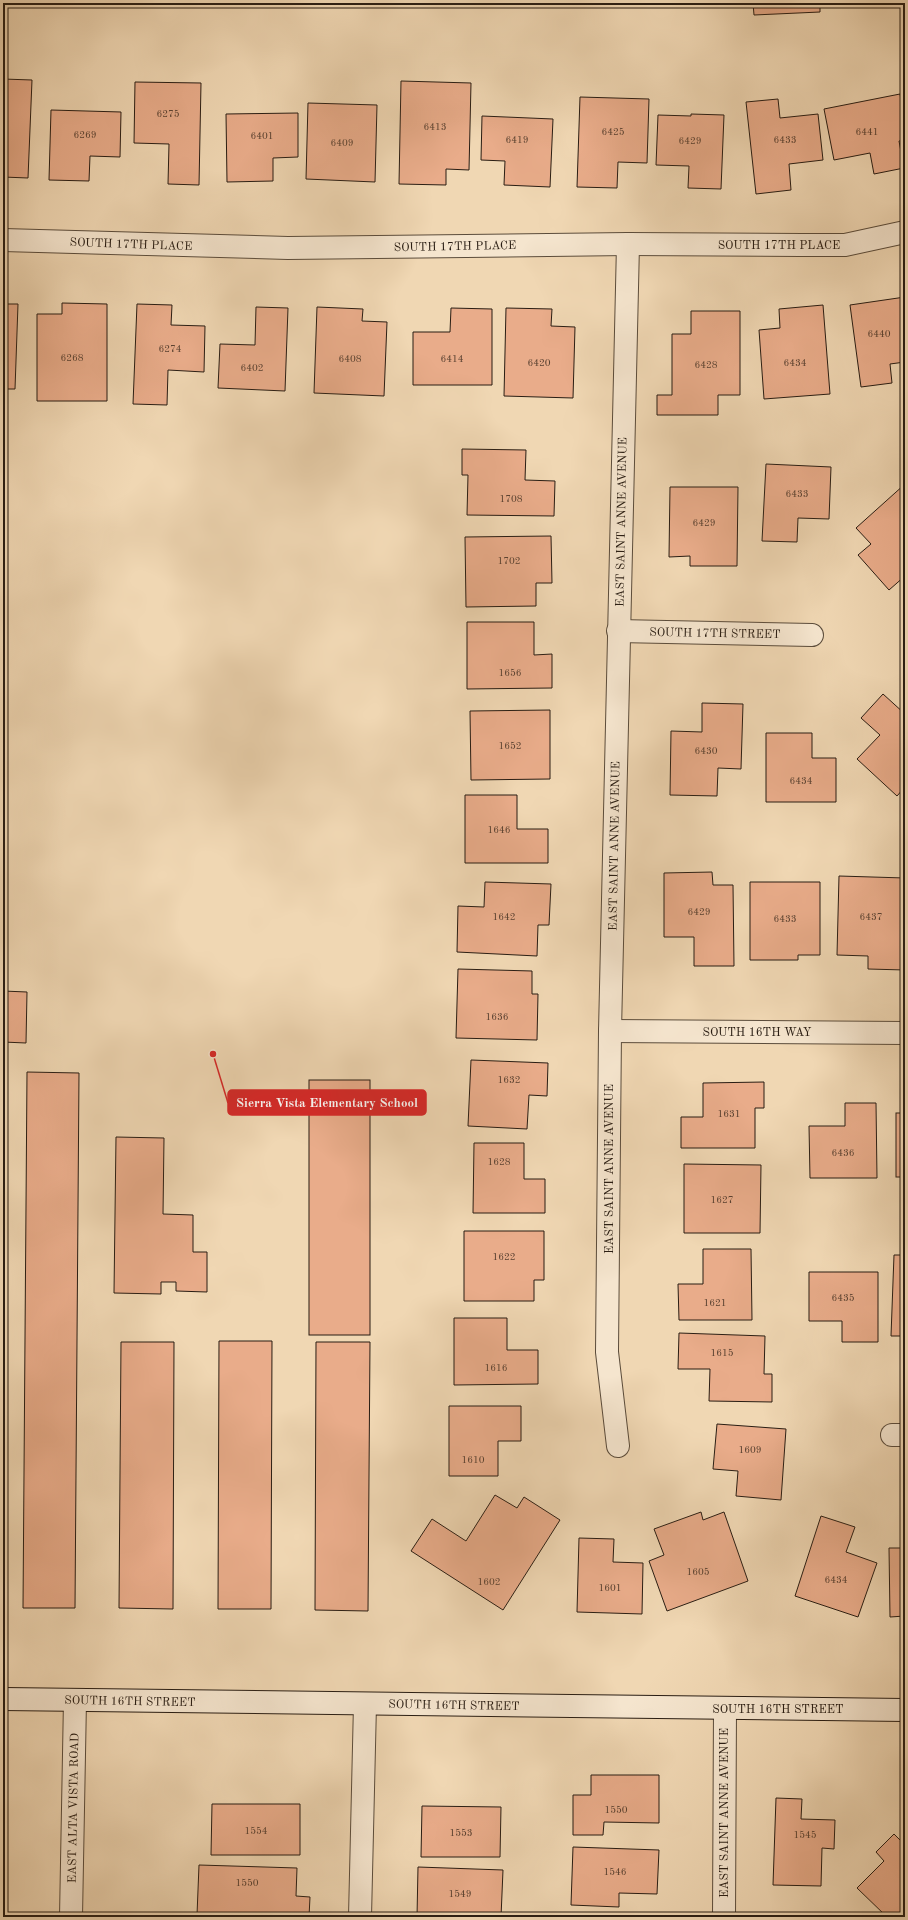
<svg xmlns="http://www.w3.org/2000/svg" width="908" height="1920" font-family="'Old Standard TT',serif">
  <rect width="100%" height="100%" fill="#f0d7b3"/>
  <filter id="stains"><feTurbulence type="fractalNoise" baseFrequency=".005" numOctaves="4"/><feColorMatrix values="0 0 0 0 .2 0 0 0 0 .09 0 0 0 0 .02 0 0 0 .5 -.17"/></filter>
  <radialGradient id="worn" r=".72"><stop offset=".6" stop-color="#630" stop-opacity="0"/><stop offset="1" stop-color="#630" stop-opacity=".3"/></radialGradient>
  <!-- building -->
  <g fill="#e9ac8a" stroke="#291d13">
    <polygon points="753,3 820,3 820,12 754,15"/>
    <polygon points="3,79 32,80 28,178 3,177"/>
    <polygon points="401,81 471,83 469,170 446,169 446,185 399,184"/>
    <polygon points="135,82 201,83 199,185 168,184 169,144 134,143"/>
    <polygon points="900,94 905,122 905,140 899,141 904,168 874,174 870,153 834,160 824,109"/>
    <polygon points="580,97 649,99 647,163 618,162 617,188 577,187"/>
    <polygon points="778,99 780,118 818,114 823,160 789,164 791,190 756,194 746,102"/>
    <polygon points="308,103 377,105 375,182 306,179"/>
    <polygon points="51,110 121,112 120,157 90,156 89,181 49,180"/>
    <polygon points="298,113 298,157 273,158 273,181 227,182 226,114"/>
    <polygon points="691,114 724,115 721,189 688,188 689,166 656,165 658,115 691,116"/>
    <polygon points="482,116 553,119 550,187 504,185 505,161 481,160"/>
    <polygon points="905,297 905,362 890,364 892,383 861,387 850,305"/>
    <polygon points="62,303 107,304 107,401 37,401 37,314 62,314"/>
    <polygon points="3,304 18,304 15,389 3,389"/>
    <polygon points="137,304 172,305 171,325 205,326 204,372 168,370 167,405 133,404"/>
    <polygon points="823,305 830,394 764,399 759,330 780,328 779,309"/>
    <polygon points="256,307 288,308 285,391 218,388 220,344 255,345"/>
    <polygon points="317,307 363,309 362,321 387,322 384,396 314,393"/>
    <polygon points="451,308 492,309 492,385 413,385 413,332 450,332"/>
    <polygon points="506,308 552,309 551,326 575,327 573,398 504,396"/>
    <polygon points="691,311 740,311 740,395 718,395 718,415 657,415 657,395 672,395 672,334 691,334"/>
    <polygon points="462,449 526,450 525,480 555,481 554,516 467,515 468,475 462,475"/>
    <polygon points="766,464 831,467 829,519 798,518 797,542 762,541"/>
    <polygon points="905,484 905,576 889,590 858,555 871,544 856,528"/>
    <polygon points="670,487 738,487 737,566 690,566 690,556 669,557"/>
    <polygon points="551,536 552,583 536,583 536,606 466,607 465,537"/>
    <rect x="903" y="607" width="2" height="36"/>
    <polygon points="467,622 534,622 534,655 552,654 552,688 467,689"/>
    <polygon points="883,694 905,714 905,787 897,796 857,759 880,735 861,718"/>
    <polygon points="702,703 743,704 741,769 718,768 717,796 670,795 671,731 702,732"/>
    <polygon points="550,710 550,779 471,780 470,711"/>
    <polygon points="766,733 812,733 812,758 836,758 836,802 766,802"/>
    <polygon points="465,795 517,795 517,829 548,829 548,863 465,863"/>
    <polygon points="712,872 713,885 733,885 734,966 694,966 694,937 664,937 664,873"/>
    <polygon points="839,876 905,878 905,970 868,969 868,956 837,955"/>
    <polygon points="485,882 551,884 549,925 538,925 537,956 457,952 458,906 484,907"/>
    <polygon points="750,882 820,882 820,955 798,955 798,960 750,960"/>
    <polygon points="458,969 532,971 532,994 538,994 537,1040 456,1038"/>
    <polygon points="3,991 27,992 26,1043 3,1042"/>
    <polygon points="471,1060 548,1063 547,1096 529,1095 527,1129 468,1126"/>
    <polygon points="27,1072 79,1073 75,1608 23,1608"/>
    <rect x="309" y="1080" width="61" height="255"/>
    <polygon points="764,1082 764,1108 755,1108 755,1148 681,1148 681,1117 703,1117 703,1083"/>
    <polygon points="845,1103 876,1103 877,1178 810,1178 809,1126 845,1126"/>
    <rect x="896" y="1113" width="9" height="64"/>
    <polygon points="116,1137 164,1138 163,1214 193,1215 193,1252 207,1252 207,1292 176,1291 176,1282 161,1282 161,1294 114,1293"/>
    <polygon points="474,1143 524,1143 524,1179 545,1179 545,1213 473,1213"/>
    <polygon points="684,1164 761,1165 760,1233 684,1233"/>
    <polygon points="464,1231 544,1231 544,1280 534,1280 534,1301 464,1301"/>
    <polygon points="703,1249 751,1249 752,1320 679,1320 678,1284 703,1284"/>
    <polygon points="894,1255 905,1255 905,1336 891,1336"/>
    <polygon points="809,1272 878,1272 878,1342 842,1342 842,1321 809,1321"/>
    <polygon points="454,1318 507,1318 507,1350 538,1350 538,1384 454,1385"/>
    <polygon points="679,1333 765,1336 764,1374 772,1374 772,1402 709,1401 710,1369 678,1369"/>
    <polygon points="219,1341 272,1341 271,1609 218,1609"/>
    <polygon points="121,1342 174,1342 173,1609 119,1608"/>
    <polygon points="316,1342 370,1342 368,1611 315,1610"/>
    <polygon points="449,1406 521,1406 521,1441 498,1441 498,1476 449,1476"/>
    <polygon points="717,1424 786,1429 781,1500 736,1496 738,1471 713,1469"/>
    <polygon points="495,1495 517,1508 524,1497 560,1520 503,1610 411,1551 432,1519 466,1541"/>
    <polygon points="701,1512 703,1520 724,1512 748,1581 667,1611 649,1561 664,1555 654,1529"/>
    <polygon points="821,1516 855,1527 846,1552 877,1563 858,1617 795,1596"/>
    <polygon points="579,1538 614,1539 613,1562 643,1563 642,1614 577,1612"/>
    <polygon points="889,1548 905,1548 905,1616 890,1617"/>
    <polygon points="591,1775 659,1775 659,1823 604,1822 603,1835 573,1835 573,1795 591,1795"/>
    <polygon points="776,1798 802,1799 801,1819 835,1820 834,1849 822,1848 821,1886 773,1885"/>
    <polygon points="212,1804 300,1804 300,1855 211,1855"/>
    <polygon points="422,1806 501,1807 500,1857 421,1857"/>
    <polygon points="894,1834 905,1845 905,1917 887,1917 857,1888 884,1861 876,1852"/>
    <polygon points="573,1847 659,1850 657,1894 619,1893 619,1907 571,1905"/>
    <polygon points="199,1865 297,1868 296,1896 310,1897 309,1917 197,1915"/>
    <polygon points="418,1867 503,1870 501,1917 417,1917"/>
    <polygon points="661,1916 661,1917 615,1917"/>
  </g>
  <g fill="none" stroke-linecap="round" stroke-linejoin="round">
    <!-- minor casing -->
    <g stroke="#5b4c3b" stroke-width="24">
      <g id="minor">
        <polyline points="3,240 288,248 628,244 802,245 845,245 905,232"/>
        <polyline points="618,631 812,635"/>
        <polyline points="610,1031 905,1033"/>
        <polyline points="892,1435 905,1435"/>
        <polyline points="618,1446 607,1352 610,1031 628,244"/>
        <polyline points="71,1917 75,1700"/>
        <polyline points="360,1917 365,1704"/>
        <polyline points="724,1917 725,1709"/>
      </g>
    </g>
    <!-- secondary casing -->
    <g stroke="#291d13" stroke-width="24">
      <polyline id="secondary" points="3,1699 905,1710"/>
    </g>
    <!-- minor -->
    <use href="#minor" stroke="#f5e5ce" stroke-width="22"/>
    <!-- secondary -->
    <use href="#secondary" stroke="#f5e5ce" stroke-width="22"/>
  </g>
  <g text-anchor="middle" stroke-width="3.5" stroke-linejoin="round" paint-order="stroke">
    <!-- number labels -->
    <g font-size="10" fill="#594131">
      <text x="168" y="117">6275</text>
      <text x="435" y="130">6413</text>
      <text x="613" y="135">6425</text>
      <text x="867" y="135">6441</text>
      <text x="85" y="138">6269</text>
      <text x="262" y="139">6401</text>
      <text x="517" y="143">6419</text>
      <text x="785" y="143">6433</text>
      <text x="690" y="144">6429</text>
      <text x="342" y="146">6409</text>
      <text x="879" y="337">6440</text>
      <text x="170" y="352">6274</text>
      <text x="72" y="361">6268</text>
      <text x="350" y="362">6408</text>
      <text x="452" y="362">6414</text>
      <text x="539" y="366">6420</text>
      <text x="795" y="366">6434</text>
      <text x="706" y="368">6428</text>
      <text x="252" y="371">6402</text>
      <text x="797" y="497">6433</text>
      <text x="511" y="502">1708</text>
      <text x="704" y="526">6429</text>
      <text x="509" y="564">1702</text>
      <text x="510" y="676">1656</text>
      <text x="510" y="749">1652</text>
      <text x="706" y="754">6430</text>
      <text x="801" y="784">6434</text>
      <text x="499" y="833">1646</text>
      <text x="699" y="915">6429</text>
      <text x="504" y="920">1642</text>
      <text x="871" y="920">6437</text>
      <text x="785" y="922">6433</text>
      <text x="497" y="1020">1636</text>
      <text x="509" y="1083">1632</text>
      <text x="729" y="1117">1631</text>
      <text x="843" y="1156">6436</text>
      <text x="499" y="1165">1628</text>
      <text x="722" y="1203">1627</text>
      <text x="504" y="1260">1622</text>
      <text x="843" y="1301">6435</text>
      <text x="715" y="1306">1621</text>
      <text x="722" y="1356">1615</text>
      <text x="496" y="1371">1616</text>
      <text x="750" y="1453">1609</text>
      <text x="473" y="1463">1610</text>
      <text x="698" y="1575">1605</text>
      <text x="836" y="1583">6434</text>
      <text x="489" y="1585">1602</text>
      <text x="610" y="1591">1601</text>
      <text x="616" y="1813">1550</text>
      <text x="256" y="1834">1554</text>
      <text x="461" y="1836">1553</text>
      <text x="805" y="1838">1545</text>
      <text x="615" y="1875">1546</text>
      <text x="247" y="1886">1550</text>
      <text x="460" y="1897">1549</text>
    </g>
    <!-- street labels -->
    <g font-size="12" fill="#291d13" stroke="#f5e5ce">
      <text transform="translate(131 244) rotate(2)" y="4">SOUTH 17TH PLACE</text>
      <text x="779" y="249">SOUTH 17TH PLACE</text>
      <text transform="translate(455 246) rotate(-1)" y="4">SOUTH 17TH PLACE</text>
      <text transform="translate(621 522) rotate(-89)" y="4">EAST SAINT ANNE AVENUE</text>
      <text transform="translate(715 633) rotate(1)" y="4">SOUTH 17TH STREET</text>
      <text transform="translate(614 846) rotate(-89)" y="4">EAST SAINT ANNE AVENUE</text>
      <text x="757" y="1036">SOUTH 16TH WAY</text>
      <text transform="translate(609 1169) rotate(-90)" y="4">EAST SAINT ANNE AVENUE</text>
      <text transform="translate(130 1701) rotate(1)" y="4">SOUTH 16TH STREET</text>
      <text transform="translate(454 1705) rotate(1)" y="4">SOUTH 16TH STREET</text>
      <text x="778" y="1713">SOUTH 16TH STREET</text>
      <text transform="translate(73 1808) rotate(-89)" y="4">EAST ALTA VISTA ROAD</text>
      <text transform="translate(724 1813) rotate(-90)" y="4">EAST SAINT ANNE AVENUE</text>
    </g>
  </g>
  <!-- callouts -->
  <path fill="none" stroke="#d62828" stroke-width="1.5" d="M213 1054L228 1103"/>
  <circle fill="#d62828" stroke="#f5e5ce" stroke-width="1.5" cx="213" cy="1054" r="4"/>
  <rect fill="#d62828" stroke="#d62828" stroke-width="1.5" x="228" y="1090" width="198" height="25" rx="4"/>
  <g font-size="13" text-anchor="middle" font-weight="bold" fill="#fff">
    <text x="327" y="1107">Sierra Vista Elementary School</text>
  </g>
  <!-- margin -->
  <rect width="908" height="1920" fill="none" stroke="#f0d7b3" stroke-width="16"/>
  <rect x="4" y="4" width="900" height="1912" fill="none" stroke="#291d13" stroke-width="2"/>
  <rect x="8" y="8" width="892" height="1904" fill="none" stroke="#291d13"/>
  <rect width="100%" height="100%" filter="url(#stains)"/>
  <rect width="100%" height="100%" fill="url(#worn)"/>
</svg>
